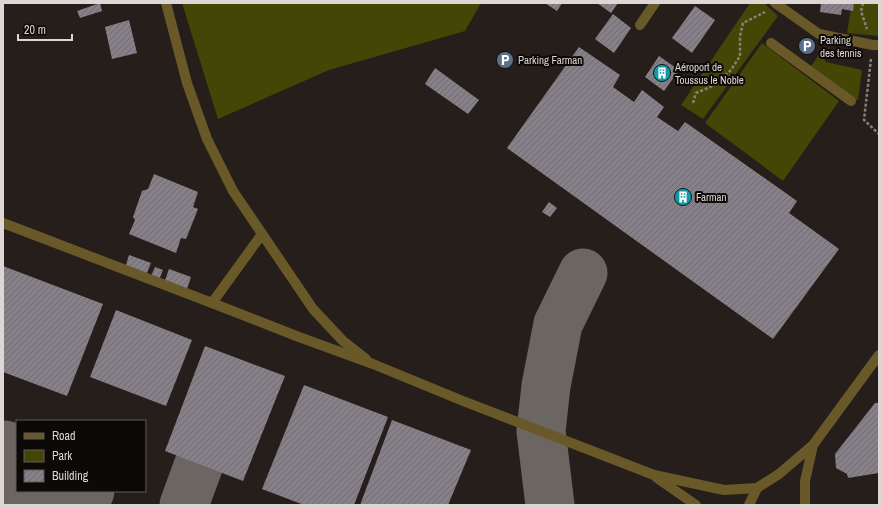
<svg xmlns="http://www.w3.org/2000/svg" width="882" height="508" font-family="'Archivo Narrow',sans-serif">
  <defs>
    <pattern id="building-hatch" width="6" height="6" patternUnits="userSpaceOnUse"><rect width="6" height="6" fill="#868189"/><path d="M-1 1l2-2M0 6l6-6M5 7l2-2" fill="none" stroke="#6e6a6f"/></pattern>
  </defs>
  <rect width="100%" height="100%" fill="#261e1a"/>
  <!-- green -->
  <g fill="#444606">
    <polygon points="182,3 481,3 465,31 329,70 218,119"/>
    <polygon points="750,3 764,3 778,16 703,119 681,105"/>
    <polygon points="852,3 879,3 879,36 847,33"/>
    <polygon points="762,43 839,101 783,181 705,123"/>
    <polygon points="821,52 826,62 862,70 858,100 852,99 809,69"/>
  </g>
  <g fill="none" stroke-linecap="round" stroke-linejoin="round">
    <!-- taxiway -->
    <g stroke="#6c6662" stroke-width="49">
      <polyline points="3,450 5,445"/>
      <polyline points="3,487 51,505"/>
      <polyline points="84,505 90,491"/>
      <polyline points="184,505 199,464"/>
      <polyline points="550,505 541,431 546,386 558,324 583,273"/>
    </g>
  </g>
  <!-- building -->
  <g fill="url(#building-hatch)">
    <polygon points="100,3 102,11 80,18 77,11"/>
    <polygon points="545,3 562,3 557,11"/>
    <polygon points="597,3 618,3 611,13"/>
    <polygon points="821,3 854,3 853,11 842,9 841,15 820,12"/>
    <polygon points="695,6 715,20 692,53 672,38"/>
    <polygon points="613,14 631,28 614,53 595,39"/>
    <polygon points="129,20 137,53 112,59 105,27"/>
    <polygon points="579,47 620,75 613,87 634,102 642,90 664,107 657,117 678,131 685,122 797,201 789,213 839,249 773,339 507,148"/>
    <polygon points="659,56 679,70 664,91 645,77"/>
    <polygon points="435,68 479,100 468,114 425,84"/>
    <polygon points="154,174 198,192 193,207 198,209 186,239 181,238 176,253 129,234 135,220 133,217 142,191 148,189"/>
    <polygon points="549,202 557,208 550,217 542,212"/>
    <polygon points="129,255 151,263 146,275 125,268"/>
    <polygon points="3,266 103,304 67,396 3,372"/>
    <polygon points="155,267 163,270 159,280 151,276"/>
    <polygon points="169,269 191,277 186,292 164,283"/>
    <polygon points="116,310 192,340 166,406 90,377"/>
    <polygon points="205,346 285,376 243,481 165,451"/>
    <polygon points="304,385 388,417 354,505 304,505 262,489"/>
    <polygon points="875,403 879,403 879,473 848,478 847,474 836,468 835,454"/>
    <polygon points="392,420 471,450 448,505 360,505"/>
  </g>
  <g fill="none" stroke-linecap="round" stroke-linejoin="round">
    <!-- path -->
    <g stroke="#87817d" stroke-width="2.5" stroke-dasharray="3 2" stroke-linecap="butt">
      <polyline points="863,3 861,11 867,29"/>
      <polyline points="871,59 864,120 879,134"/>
      <polyline points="693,103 696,93 715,85 731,70 740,56 740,36 743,23 765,12"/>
    </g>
    <!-- lane -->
    <g stroke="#695929" stroke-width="10">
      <polyline points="166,3 187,83 207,139 233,191 313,309 343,341 366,359"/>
      <polyline points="3,223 212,303 262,234"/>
      <polyline points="212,303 299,337 373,364 463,401 654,475 724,490 757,488 779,474 813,445 879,355"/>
      <polyline points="657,478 696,505"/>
      <polyline points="749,505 757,488"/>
      <polyline points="805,505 805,481 813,445"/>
    </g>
    <!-- street -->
    <g stroke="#695929" stroke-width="10">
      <polyline points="775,3 819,34 873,45 879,45"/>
      <polyline points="640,25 655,3"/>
      <polyline points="771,43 851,101"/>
    </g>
  </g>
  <!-- icons -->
  <defs>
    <g id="parking-disc" transform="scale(0.9)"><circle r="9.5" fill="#5c6f8a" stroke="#0c0907"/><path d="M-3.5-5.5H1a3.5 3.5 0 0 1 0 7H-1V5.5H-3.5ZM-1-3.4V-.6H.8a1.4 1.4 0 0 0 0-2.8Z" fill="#fff"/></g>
    <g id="building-disc" transform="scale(0.9)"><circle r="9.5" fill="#0f9aa8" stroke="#0c0907"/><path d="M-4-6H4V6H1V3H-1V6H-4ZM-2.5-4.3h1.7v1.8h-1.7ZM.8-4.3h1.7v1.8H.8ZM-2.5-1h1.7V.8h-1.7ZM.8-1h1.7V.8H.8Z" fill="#fff"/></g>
  </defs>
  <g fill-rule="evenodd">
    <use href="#parking-disc" x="807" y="46"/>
    <use href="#parking-disc" x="505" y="60"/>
    <use href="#building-disc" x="662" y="73"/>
    <use href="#building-disc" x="683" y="197"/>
  </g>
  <g text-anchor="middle" stroke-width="4" stroke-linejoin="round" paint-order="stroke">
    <!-- poi labels -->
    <g font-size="11" fill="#dcd7d4" stroke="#0c0907" text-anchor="start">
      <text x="820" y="44">Parking<tspan x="820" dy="13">des tennis</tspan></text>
      <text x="518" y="64">Parking Farman</text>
      <text x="675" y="71">Aéroport de<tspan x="675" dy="13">Toussus le Noble</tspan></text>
      <text x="696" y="201">Farman</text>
    </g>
  </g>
  <!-- border -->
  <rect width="882" height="508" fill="none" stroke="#dcd7d4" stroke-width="8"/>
  <!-- legend -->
  <rect x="16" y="420" width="130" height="72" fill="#0c0907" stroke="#5f5b59"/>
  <rect x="24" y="433" width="20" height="6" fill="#695929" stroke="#5f5b59"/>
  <text x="52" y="440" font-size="12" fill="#dcd7d4">Road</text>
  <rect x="24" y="450" width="20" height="12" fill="#444606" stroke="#5f5b59"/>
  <text x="52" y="460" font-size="12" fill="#dcd7d4">Park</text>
  <rect x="24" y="470" width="20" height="12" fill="url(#building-hatch)" stroke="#5f5b59"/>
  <text x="52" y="480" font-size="12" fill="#dcd7d4">Building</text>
  <!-- scale -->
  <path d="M18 34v6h54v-6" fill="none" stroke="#dcd7d4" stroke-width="2"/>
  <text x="24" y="34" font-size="12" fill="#dcd7d4" stroke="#0c0907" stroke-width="3" paint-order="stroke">20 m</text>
</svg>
